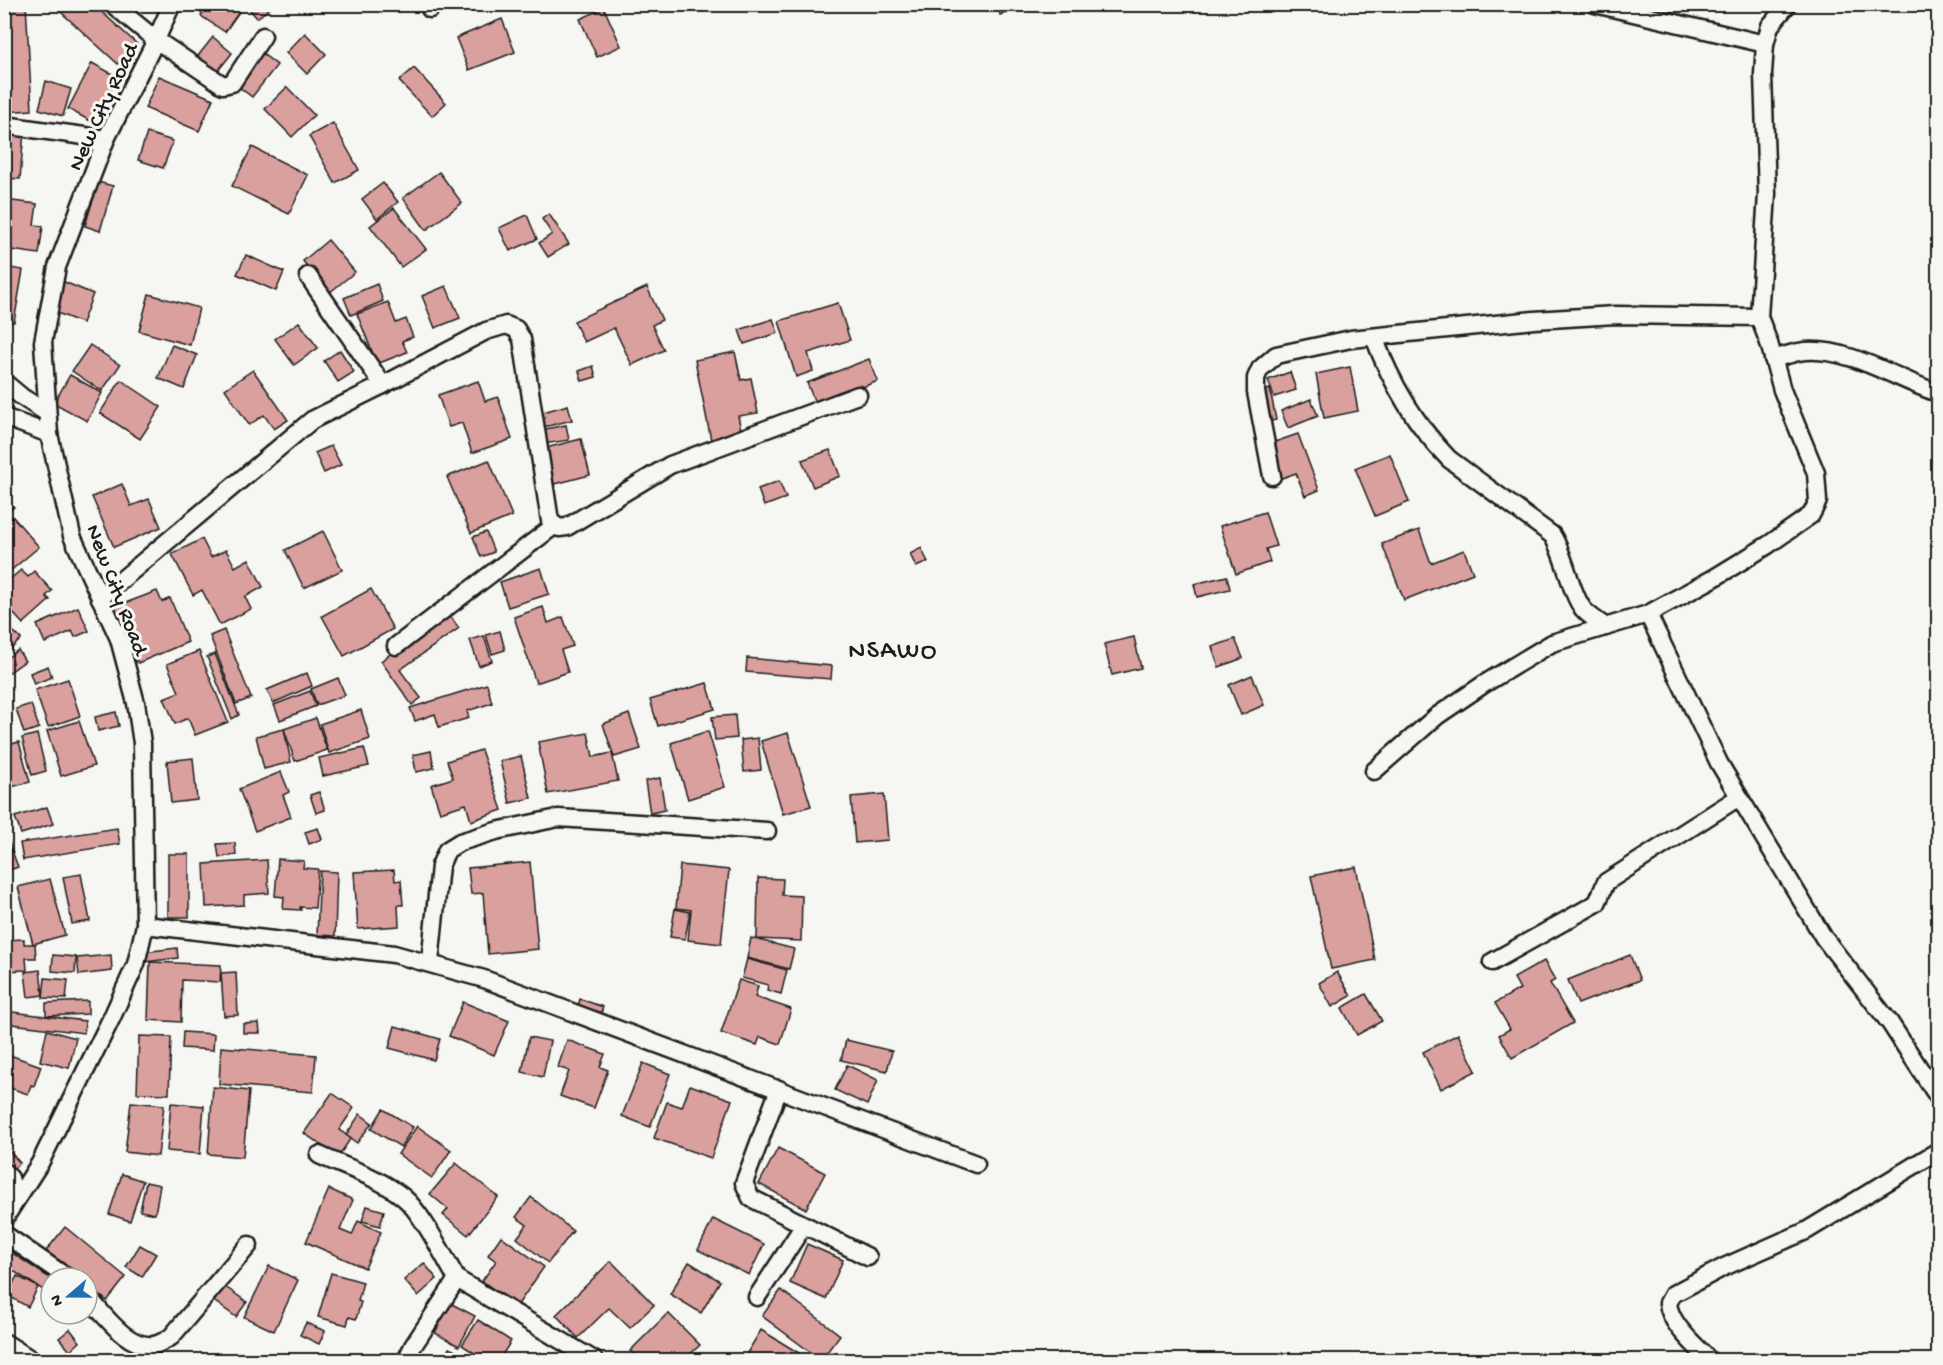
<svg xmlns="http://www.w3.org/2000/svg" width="1943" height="1365" font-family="'Gochi Hand',sans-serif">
  <rect width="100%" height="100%" fill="#f6f6f2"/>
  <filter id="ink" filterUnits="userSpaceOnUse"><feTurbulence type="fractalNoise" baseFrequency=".0167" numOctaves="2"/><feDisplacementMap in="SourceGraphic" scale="12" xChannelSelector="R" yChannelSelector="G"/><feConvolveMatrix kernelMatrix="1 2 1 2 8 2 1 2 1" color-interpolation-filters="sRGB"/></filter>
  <g filter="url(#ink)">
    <!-- building -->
    <g fill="#daa09e" stroke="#1c1c1c" stroke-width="1.5">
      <polygon points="4,4 26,4 32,110 4,112"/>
      <polygon points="52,4 93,4 137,44 118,64"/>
      <polygon points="208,4 241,4 243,6 225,32 201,16"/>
      <polygon points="245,4 271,4 273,6 257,18"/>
      <polygon points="997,4 1030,4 1000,15"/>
      <polygon points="604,8 621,46 597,57 580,19"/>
      <polygon points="502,19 515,52 469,70 456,38"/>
      <polygon points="305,33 326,54 307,74 286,53"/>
      <polygon points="213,37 232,53 213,77 194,61"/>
      <polygon points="259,51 277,65 252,97 234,83"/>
      <polygon points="92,63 118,77 94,123 68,109"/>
      <polygon points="414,68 446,103 432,116 399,81"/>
      <polygon points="159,76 213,99 199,131 145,108"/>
      <polygon points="46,81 71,89 63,116 39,109"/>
      <polygon points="287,87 314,115 292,137 265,109"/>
      <polygon points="333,123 359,170 335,183 309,136"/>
      <polygon points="4,129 24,131 20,179 4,178"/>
      <polygon points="147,133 173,141 163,168 138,160"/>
      <polygon points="252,147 308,175 289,214 232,186"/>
      <polygon points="439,172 462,203 426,230 403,198"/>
      <polygon points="98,182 113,186 100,231 85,226"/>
      <polygon points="383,183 398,202 377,219 362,199"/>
      <polygon points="4,200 37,204 34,225 43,226 39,254 4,249"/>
      <polygon points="394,208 426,249 401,267 370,226"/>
      <polygon points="549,214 569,244 548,257 539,243 552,234 542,219"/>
      <polygon points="527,215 537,239 510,251 499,228"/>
      <polygon points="328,240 355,272 329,293 303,261"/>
      <polygon points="246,255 284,272 276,291 237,274"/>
      <polygon points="4,267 23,270 14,322 4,321"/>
      <polygon points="62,281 93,294 82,323 50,310"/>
      <polygon points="377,284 383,301 351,315 344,298"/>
      <polygon points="446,286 460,318 435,328 422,296"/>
      <polygon points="647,287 662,320 652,325 664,350 632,365 614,328 584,342 574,321"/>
      <polygon points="149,294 199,308 190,345 139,331"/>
      <polygon points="388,302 396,323 406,319 413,337 402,341 407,352 377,364 357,314"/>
      <polygon points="838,303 850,340 808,353 813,371 796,377 779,321"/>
      <polygon points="773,319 778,333 744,344 739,330"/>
      <polygon points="299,322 318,348 294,365 275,339"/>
      <polygon points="90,345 120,365 102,391 72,371"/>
      <polygon points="172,345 197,355 184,389 158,378"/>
      <polygon points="340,350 354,372 338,382 324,361"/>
      <polygon points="735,352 741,380 751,378 758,413 738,416 742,434 711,440 695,360"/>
      <polygon points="869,359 878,381 816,405 807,383"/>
      <polygon points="593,366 596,377 582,381 579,371"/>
      <polygon points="1350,367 1358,411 1324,418 1316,374"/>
      <polygon points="253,370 288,420 274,429 264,415 249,425 225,389"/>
      <polygon points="1290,372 1296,390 1274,397 1268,380"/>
      <polygon points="70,375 102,393 87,421 54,403"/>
      <polygon points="121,380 161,407 140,439 100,413"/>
      <polygon points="478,381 485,401 498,397 512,439 472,453 462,423 449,427 438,395"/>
      <polygon points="1270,389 1276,420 1263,423 1257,392"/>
      <polygon points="1311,399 1318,416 1288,428 1281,411"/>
      <polygon points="568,405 572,420 540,428 536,414"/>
      <polygon points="566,425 569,440 544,444 541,430"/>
      <polygon points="1298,434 1319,490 1305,496 1296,473 1282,478 1269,444"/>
      <polygon points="581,439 590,475 551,485 542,449"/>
      <polygon points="331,446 341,465 324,473 315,453"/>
      <polygon points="830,450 840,476 813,487 802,460"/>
      <polygon points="1390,454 1409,502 1375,516 1355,468"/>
      <polygon points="489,460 512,516 471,533 447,477"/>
      <polygon points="779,481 786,498 764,506 758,489"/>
      <polygon points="122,484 131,506 149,499 161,527 114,547 92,497"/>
      <polygon points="4,495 14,507 4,514"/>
      <polygon points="1265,512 1276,546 1266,549 1270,562 1236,574 1220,526"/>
      <polygon points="13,517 39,547 9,572 4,567 4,524"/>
      <polygon points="1419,530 1431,563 1464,550 1473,573 1404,600 1382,544"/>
      <polygon points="323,531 342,570 304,588 285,550"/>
      <polygon points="486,532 494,552 481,557 473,537"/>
      <polygon points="202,539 211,557 226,550 235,567 249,559 263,587 245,597 251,609 220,625 202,590 193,595 172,554"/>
      <polygon points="921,548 928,562 916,567 910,554"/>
      <polygon points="541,568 549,594 508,607 500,582"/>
      <polygon points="21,570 28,577 34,571 52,591 46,596 50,600 23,624 4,603 4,584"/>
      <polygon points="1227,576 1230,589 1197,597 1194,584"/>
      <polygon points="371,589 393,629 344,656 322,616"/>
      <polygon points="157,591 162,602 170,598 188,642 138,663 115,607"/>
      <polygon points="78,607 89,631 75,637 72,631 45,643 37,625"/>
      <polygon points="543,607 548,623 563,617 573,646 561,650 568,672 536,683 514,617"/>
      <polygon points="447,612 459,628 400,670 421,698 412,705 381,661"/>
      <polygon points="4,622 21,639 5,655 4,655"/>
      <polygon points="224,630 251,698 236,704 210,636"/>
      <polygon points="500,631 505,650 492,654 486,635"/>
      <polygon points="484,636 492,661 479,666 470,640"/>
      <polygon points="1134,637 1141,668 1112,675 1104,644"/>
      <polygon points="1235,639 1243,658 1219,667 1212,647"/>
      <polygon points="18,650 25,661 4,676 4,660"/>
      <polygon points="199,651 228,722 195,735 188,718 175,724 164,698 179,692 167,664"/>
      <polygon points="215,654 239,715 232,719 207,657"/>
      <polygon points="747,658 832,666 831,679 746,672"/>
      <polygon points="48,666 52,677 34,684 30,673"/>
      <polygon points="307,673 312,686 273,703 267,690"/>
      <polygon points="1252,675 1264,705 1241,715 1229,685"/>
      <polygon points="338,678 345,695 317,705 311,689"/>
      <polygon points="68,679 80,716 48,727 35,690"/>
      <polygon points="707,683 715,709 658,726 650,700"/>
      <polygon points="487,684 492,703 467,711 469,718 439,727 435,714 415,721 410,708"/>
      <polygon points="310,691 316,706 280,720 274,705"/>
      <polygon points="31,704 39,728 24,733 16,709"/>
      <polygon points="361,710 370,739 329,753 320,724"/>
      <polygon points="116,712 119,726 98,731 95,717"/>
      <polygon points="629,714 641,749 614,757 603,724"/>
      <polygon points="735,715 737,738 715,740 712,717"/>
      <polygon points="316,718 327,750 295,761 284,729"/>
      <polygon points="79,721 94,766 61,776 47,731"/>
      <polygon points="284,729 291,762 264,769 256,736"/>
      <polygon points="708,731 725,787 688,799 671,743"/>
      <polygon points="588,733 593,757 612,753 618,781 548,794 538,742"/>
      <polygon points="788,733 811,806 783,814 761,741"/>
      <polygon points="37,734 46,771 32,775 22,738"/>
      <polygon points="758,738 761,770 744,772 741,740"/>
      <polygon points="19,742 30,782 4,789 4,746"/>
      <polygon points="364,748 369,766 323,776 319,758"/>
      <polygon points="481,750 502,810 471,821 466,804 440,812 431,785 453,778 447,761"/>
      <polygon points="431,751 434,768 416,772 413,755"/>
      <polygon points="521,756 531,798 510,803 500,761"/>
      <polygon points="193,758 197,800 171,803 167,761"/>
      <polygon points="281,772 289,792 283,795 291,817 255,831 239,789"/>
      <polygon points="660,778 665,810 650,813 645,781"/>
      <polygon points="319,792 325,810 316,813 310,795"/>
      <polygon points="884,794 888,840 855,843 851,797"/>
      <polygon points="47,807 53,824 21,834 15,817"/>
      <polygon points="117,828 120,844 23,860 20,843"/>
      <polygon points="318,828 322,839 309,844 305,832"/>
      <polygon points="8,840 18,867 4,872 4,841"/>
      <polygon points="235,843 236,855 219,857 217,844"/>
      <rect x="168" y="854" width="21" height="63"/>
      <polygon points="278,859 304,861 303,868 318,869 315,908 300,907 301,910 283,909 284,897 275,896"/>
      <polygon points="267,860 269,893 244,895 244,905 206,907 204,864"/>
      <polygon points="530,862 538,949 488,954 483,893 471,894 468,868"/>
      <polygon points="680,865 729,870 721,944 688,940 691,910 676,908"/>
      <polygon points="1356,867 1375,960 1331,969 1311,876"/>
      <polygon points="394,870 395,881 401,880 403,905 398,905 399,926 358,929 354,872"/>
      <polygon points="320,871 337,872 335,936 317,935"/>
      <polygon points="81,874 90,921 72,924 63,877"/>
      <polygon points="758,878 783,879 782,895 802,896 801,941 757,939"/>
      <polygon points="50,879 65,935 33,944 18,887"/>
      <polygon points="675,909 690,912 685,939 670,937"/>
      <polygon points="751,938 794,949 789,969 747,958"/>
      <polygon points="24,939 24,944 35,944 36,958 26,958 27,970 4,971 4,940"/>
      <polygon points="177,948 178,958 144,962 143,952"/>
      <polygon points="53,955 76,957 75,973 52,971"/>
      <polygon points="111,955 112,971 79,975 77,958"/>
      <polygon points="1630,955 1640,980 1578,1004 1568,980"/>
      <polygon points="747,959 787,970 781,994 767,990 768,985 742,978"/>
      <polygon points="1544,961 1555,980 1550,983 1573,1023 1512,1058 1499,1035 1510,1029 1495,1003 1520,989 1514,978"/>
      <polygon points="150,962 221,965 220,982 182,980 181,1022 148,1020"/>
      <polygon points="40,970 43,995 28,997 25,972"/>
      <polygon points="236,972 238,1015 224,1016 221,973"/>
      <polygon points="1337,972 1351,996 1332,1007 1319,983"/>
      <polygon points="45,978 68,980 66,999 43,998"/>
      <polygon points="739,980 758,986 755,997 791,1009 780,1044 760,1037 757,1045 721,1033"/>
      <polygon points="4,981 8,981 11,1006 4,1007"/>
      <polygon points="1366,994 1382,1021 1357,1035 1342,1008"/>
      <polygon points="580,999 603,1007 597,1025 575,1017"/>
      <polygon points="88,1001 88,1014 46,1016 46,1003"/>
      <polygon points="463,1002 509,1021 494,1055 449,1036"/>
      <polygon points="4,1011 85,1021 84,1033 4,1023"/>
      <polygon points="259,1023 260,1033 243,1033 243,1024"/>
      <polygon points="395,1026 440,1039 434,1060 389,1048"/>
      <polygon points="47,1030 76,1038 69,1068 40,1061"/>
      <polygon points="183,1032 214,1034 213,1050 182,1048"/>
      <polygon points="1458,1034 1476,1071 1441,1089 1423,1052"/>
      <polygon points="4,1035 11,1037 7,1048 4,1047"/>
      <polygon points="139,1036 171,1037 169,1094 137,1093"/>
      <polygon points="529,1037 550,1041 543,1077 522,1072"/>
      <polygon points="567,1040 605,1054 600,1067 608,1070 594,1108 560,1096 569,1071 558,1067"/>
      <polygon points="846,1040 892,1051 887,1071 841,1060"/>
      <polygon points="221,1047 316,1055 313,1092 219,1084"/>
      <polygon points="4,1053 41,1066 34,1086 31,1085 28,1094 4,1086"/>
      <polygon points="643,1063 670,1074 650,1127 622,1116"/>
      <polygon points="847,1065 878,1080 867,1105 835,1090"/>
      <polygon points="690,1085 732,1100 711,1158 654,1138 667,1102 682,1107"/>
      <polygon points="213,1087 249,1091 243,1157 208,1154"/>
      <polygon points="332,1093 354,1108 339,1130 351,1138 338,1157 304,1133"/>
      <polygon points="4,1094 10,1095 4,1122"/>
      <polygon points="131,1102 164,1105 158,1156 125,1152"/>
      <polygon points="171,1103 204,1106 200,1154 167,1151"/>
      <polygon points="383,1109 413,1127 401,1147 371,1129"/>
      <polygon points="360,1114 372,1123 357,1143 346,1135"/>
      <polygon points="417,1126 451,1150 432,1178 398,1154"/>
      <polygon points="4,1145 20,1163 8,1173 4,1168"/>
      <polygon points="778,1148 825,1173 806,1209 759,1184"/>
      <polygon points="456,1163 498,1197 468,1235 443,1215 448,1209 430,1194"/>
      <polygon points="122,1174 143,1181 130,1221 109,1214"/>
      <polygon points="146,1182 160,1185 155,1214 140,1211"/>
      <polygon points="329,1189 353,1200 340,1230 352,1235 358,1221 381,1232 365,1268 306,1242"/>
      <polygon points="531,1197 573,1231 548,1263 517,1238 527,1225 516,1217"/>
      <polygon points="367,1206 384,1211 380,1226 362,1221"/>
      <polygon points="713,1219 764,1244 749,1275 698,1250"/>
      <polygon points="65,1227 126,1277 107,1301 87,1285 87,1278 79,1278 46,1251"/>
      <polygon points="501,1236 544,1267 517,1306 482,1281 496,1261 488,1255"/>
      <polygon points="807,1244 843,1260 826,1299 790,1283"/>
      <polygon points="140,1245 156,1254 142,1277 126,1267"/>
      <polygon points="12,1253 51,1279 51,1284 46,1292 4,1265"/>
      <polygon points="611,1261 654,1305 630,1328 609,1308 578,1338 556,1315"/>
      <polygon points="689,1262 720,1281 701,1313 670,1294"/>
      <polygon points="424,1263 437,1279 418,1296 404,1280"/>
      <polygon points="269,1266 298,1280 274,1331 244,1317"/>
      <polygon points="331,1273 363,1282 358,1301 361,1302 356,1319 349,1317 347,1325 318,1317"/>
      <polygon points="17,1276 38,1287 28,1307 7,1295"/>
      <polygon points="221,1284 247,1302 236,1317 211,1299"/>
      <polygon points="781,1290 840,1335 821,1360 762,1316"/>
      <polygon points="450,1303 475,1316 459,1346 435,1333"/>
      <polygon points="668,1313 700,1345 684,1360 640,1360 630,1351"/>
      <polygon points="478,1320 511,1341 499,1360 485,1360 462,1345"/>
      <polygon points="306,1323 325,1331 319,1344 300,1335"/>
      <polygon points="70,1329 80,1342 70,1351 59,1338"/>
      <polygon points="761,1330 807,1358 805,1360 748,1360 744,1358"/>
      <polygon points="449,1348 466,1356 464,1360 444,1360"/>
      <polygon points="540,1352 549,1360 532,1360"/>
    </g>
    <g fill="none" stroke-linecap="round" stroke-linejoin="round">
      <!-- street casing -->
      <g stroke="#1c1c1c" stroke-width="21">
        <g id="street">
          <polyline points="112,4 156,40 223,85 232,83 263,36"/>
          <polyline points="429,4 430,9"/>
          <polyline points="1595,4 1765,44"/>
          <polyline points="4,125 106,139"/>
          <polyline points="308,276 383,385"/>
          <path d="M1374,337C1391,383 1415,424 1449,459L1552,535C1566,557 1570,592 1583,609C1589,616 1599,622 1606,627"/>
          <path d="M1773,359C1784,356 1795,352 1805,351C1849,347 1898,380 1938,393"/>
          <polyline points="4,382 22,397 47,413"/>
          <polyline points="4,417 49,434"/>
          <polyline points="1272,476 1256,392 1256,378 1260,369 1276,355 1351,339 1534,320 1615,315 1759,317"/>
          <polyline points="100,598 312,420 383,385 486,331 506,325 516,329 522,339 550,521 559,528 567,527 670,465 858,395"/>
          <polyline points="1648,614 1719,763 1824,938 1890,1023 1938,1097"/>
          <polyline points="396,646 554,526"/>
          <polyline points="1374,771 1437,716 1484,684 1552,643 1648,614 1714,578 1768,545 1811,515 1818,501 1816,473 1782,390 1769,343 1759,317 1767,194 1763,74 1765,44 1770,26 1788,4"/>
          <polyline points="145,925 394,954 484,979 976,1164"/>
          <polyline points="430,962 440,866 447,850 460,842 496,831 558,818 767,831"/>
          <polyline points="1492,962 1597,903 1606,882 1739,797"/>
          <polyline points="779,1089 744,1183 751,1198 868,1257"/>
          <path d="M319,1155C347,1168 379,1177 403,1197C421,1211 444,1257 457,1279"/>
          <polyline points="4,1172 10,1178 16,1199"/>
          <polyline points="4,1219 40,1163 112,1017 136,964 145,925 142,743 136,703 119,639 72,536 49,434 43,342 57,267 106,139 156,40 172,4"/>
          <polyline points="4,1234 68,1278"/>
          <path d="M87,1296C103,1313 127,1349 154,1345C159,1344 166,1340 171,1337L249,1245"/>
          <polyline points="757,1297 804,1225"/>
          <polyline points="4,1342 32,1360"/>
          <polyline points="406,1360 413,1346 457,1279 594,1360"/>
          <path d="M1709,1360C1696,1345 1670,1325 1668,1303L1673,1294L1724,1267L1806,1231L1938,1151"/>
        </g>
      </g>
      <!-- street -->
      <use href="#street" stroke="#f6f6f2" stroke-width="16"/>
    </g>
  </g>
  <g text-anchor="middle" stroke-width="6" stroke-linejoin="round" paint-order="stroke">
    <!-- street labels -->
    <g font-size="22" fill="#1c1c1c" stroke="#f6f6f2">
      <text transform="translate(101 106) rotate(-65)" y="8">New City Road</text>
      <text transform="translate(119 589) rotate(69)" y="8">New City Road</text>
    </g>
    <!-- quarter labels -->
    <g font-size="26" letter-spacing="1.5" fill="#1c1c1c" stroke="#f6f6f2">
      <text x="893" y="657">NSAWO</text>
    </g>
  </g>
  <!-- margin -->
  <rect width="1943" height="1365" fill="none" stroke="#f6f6f2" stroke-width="24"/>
  <rect x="12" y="12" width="1919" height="1341" fill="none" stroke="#1c1c1c" stroke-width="2" filter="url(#ink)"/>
  <!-- north arrow -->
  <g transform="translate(69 1296) rotate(250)"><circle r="28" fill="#f6f6f2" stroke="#9f9f9c" stroke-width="1.5"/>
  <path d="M0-4.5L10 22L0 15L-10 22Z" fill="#1f6fb2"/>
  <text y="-9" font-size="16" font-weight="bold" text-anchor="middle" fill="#1c1c1c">N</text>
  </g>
</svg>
